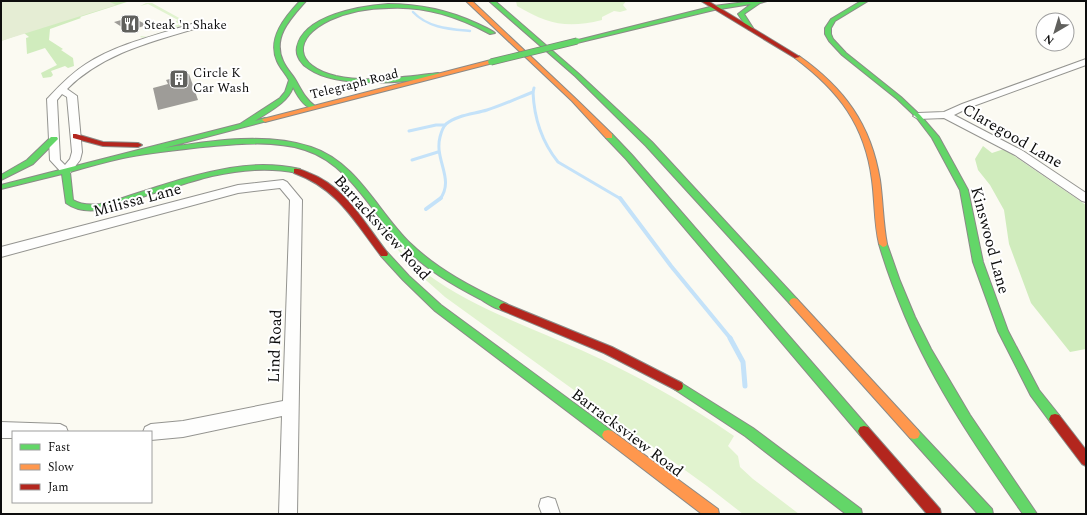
<svg xmlns="http://www.w3.org/2000/svg" width="1087" height="515" font-family="Spectral,serif">
  <rect width="100%" height="100%" fill="#fbfaf2"/>
  <!-- green -->
  <g fill="#e1f3cf">
    <path d="M516,1H626L623,5L627,10L620,12L614,11L602,17V20C566,29 548,24 517,6Z"/>
    <path d="M146,3H152L181,19L180,20L182,19L184,23C179,29 149,41 140,37L141,36L148,37L174,28L175,27L170,26L178,25L179,23H172L178,20L148,4L140,6Z"/>
    <path d="M391,242C403,252 414,264 427,274C473,308 530,327 581,350C635,374 686,403 734,436L728,446L738,456L740,467L753,479L799,514H743L707,486L445,297L419,274Z"/>
  </g>
  <!-- forest -->
  <g fill="#d0ecbd">
    <polygon points="71,1 130,1 80,17 81,18 50,29 49,40 63,49 61,50 73,58 74,66 68,68 65,66 51,71 53,75 51,77 43,78 41,73 57,65 45,48 27,54 26,38 29,37 24,33 1,41"/>
    <polygon points="983,146 992,153 1004,149 1086,205 1086,349 1070,352 1031,303 1009,244 1004,210 990,185 978,170 975,159"/>
  </g>
  <!-- cemetery -->
  <polygon fill="#e5edd4" points="1,1 108,1 116,5 1,41"/>
  <g fill="none" stroke-linecap="round" stroke-linejoin="round">
    <!-- stream-far3 -->
    <path stroke="#c4e2f9" stroke-width="2.5" d="M413,12C428,28 450,29 470,31"/>
    <!-- stream-far2 -->
    <g stroke="#c4e2f9" stroke-width="3">
      <path d="M533,92C534,117 542,142 558,162L621,199"/>
      <polyline points="409,131 436,125 445,125"/>
      <polyline points="412,160 438,152"/>
      <path d="M440,199C455,179 434,160 440,137C441,133 443,127 446,124C457,115 474,114 487,110C503,105 518,98 533,92L534,88"/>
    </g>
    <!-- stream-far1 -->
    <g stroke="#c4e2f9" stroke-width="4">
      <polyline points="620,198 671,266 731,339"/>
      <polyline points="426,209 441,198"/>
    </g>
    <!-- stream -->
    <polyline stroke="#c4e2f9" stroke-width="5" points="730,338 743,362 745,386"/>
  </g>
  <!-- building -->
  <g fill="#9e9c98">
    <polygon points="132,17 147,25 128,31 114,22"/>
    <polygon points="189,74 198,100 158,110 153,88 168,84 166,80"/>
  </g>
  <g fill="none" stroke-linecap="round" stroke-linejoin="round">
    <!-- street casing -->
    <g stroke="#949490" stroke-width="2">
      <g id="street">
        <path d="M198,22H201L205,24L204,26C155,41 104,52 67,89L77,96L82,152L80,160L70,173H62L50,160L47,99L49,97C60,85 72,73 86,64C119,43 161,34 198,22ZM62,94L67,97L72,152L70,159L65,165L60,160L57,100Z"/>
        <polygon points="1086,59 1086,65 968,108 954,115 1023,151 1086,193 1086,202 1082,201 1015,155 944,118 918,119 913,116 918,113 944,112 962,104"/>
        <polygon points="283,180 287,182 302,200 297,514 279,514 282,416 183,437 151,440 151,432 143,432 145,427 151,424 183,421 283,401 290,200 280,188 238,193 1,257 1,247 238,185"/>
        <polygon points="1,422 60,424 66,427 68,432 13,432 13,438 1,438"/>
        <polygon points="548,497 555,499 560,514 542,514 539,506 541,499"/>
      </g>
    </g>
    <!-- fast casing -->
    <g stroke="#8b8a87" stroke-width="2">
      <g id="fast">
        <path d="M300,1H306C291,18 272,37 283,61C286,68 291,73 295,79C301,89 305,99 315,106V108C305,110 297,95 293,87C288,103 268,112 255,121L265,118L268,120L267,121L164,148C211,141 265,132 311,147C357,162 378,212 410,243C438,270 473,288 507,304L509,307L507,310C499,312 487,303 480,299C453,285 425,269 403,246C373,215 350,164 305,150C273,140 237,144 203,147C177,150 149,153 123,158C105,162 87,167 70,172L73,200C81,205 90,205 100,204C115,202 129,195 144,191C172,182 200,173 230,168C253,164 277,164 300,169L301,171L297,173C268,167 241,170 212,176C192,181 171,188 151,194C126,202 90,221 66,203L62,174L1,189V185L240,124L280,98L285,92L289,80C285,73 280,68 277,61C267,38 285,17 300,1Z"/>
        <polygon points="489,1 495,1 579,74 652,142 797,299 799,302 797,305 791,305 646,146 575,76"/>
        <polygon points="753,1 767,1 760,3 744,14 753,28 750,30 748,29 738,14 751,4 714,10 577,43 574,41 714,6"/>
        <polygon points="861,1 868,1 835,21 831,28 831,34 833,39 846,53 901,97 920,115 939,137 968,190 983,262 1008,331 1039,390 1059,415 1061,419 1059,423 1055,424 1051,423 1031,396 998,331 973,262 960,190 932,138 916,117 897,99 842,55 829,41 825,34 825,28 831,19"/>
        <path d="M388,4C419,4 448,10 476,23C482,26 490,29 495,33L490,34C458,17 426,6 389,8C369,8 348,12 330,20C292,38 294,66 336,76C369,83 404,77 438,73L440,74V76C407,83 338,89 309,69C302,65 295,56 297,47C304,15 361,6 388,4Z"/>
        <polygon points="606,134 612,134 632,155 868,427 870,431 868,435 864,436 860,435 626,159 606,138"/>
        <polygon points="51,137 57,137 58,139 33,164 1,180 1,175 27,160"/>
        <path d="M883,241L887,244L900,281L915,317L931,349L970,415L1037,514H1023C979,451 935,387 905,316C895,292 886,268 879,244Z"/>
        <polygon points="384,251 387,252 409,276 441,305 612,431 614,435 612,439 608,440 604,439 435,311 403,280 381,256 380,254 381,252"/>
        <polygon points="678,381 753,428 861,509 862,514 846,514 745,436 674,389 673,386 674,383"/>
        <polygon points="914,429 918,430 992,509 993,514 978,514 910,438 908,434 910,430"/>
      </g>
    </g>
    <!-- slow casing -->
    <g stroke="#8b8a87" stroke-width="2">
      <g id="slow">
        <polygon points="466,1 472,1 576,99 612,134 612,138 606,138 572,101"/>
        <path d="M795,56H799C844,88 871,124 880,180C883,201 883,223 887,244L886,246L883,247L879,244C874,223 875,202 872,180C865,125 839,91 795,58Z"/>
        <polygon points="491,60 494,62 493,63 265,122 262,120 263,119"/>
        <polygon points="794,298 797,299 918,430 920,434 918,438 914,439 910,438 791,305 789,302 791,299"/>
        <polygon points="608,430 612,431 718,509 719,514 702,514 604,439 602,435 604,431"/>
      </g>
    </g>
    <!-- jam casing -->
    <g stroke="#8b8a87" stroke-width="2">
      <g id="jam">
        <polygon points="701,1 708,1 800,57 795,58"/>
        <polygon points="73,134 76,134 103,142 138,143 142,145 138,147 103,146 73,138"/>
        <path d="M294,169C299,168 304,171 309,173C345,186 365,224 387,252L388,254L387,256H381C354,221 338,189 294,173Z"/>
        <polygon points="504,303 612,347 682,383 683,386 682,389 678,391 674,389 604,353 501,310 499,307 501,304"/>
        <polygon points="1055,414 1059,415 1086,450 1086,466 1082,464 1051,423 1049,419 1051,415"/>
        <polygon points="864,426 868,427 940,509 941,514 927,514 860,435 858,431 860,427"/>
      </g>
    </g>
    <!-- street -->
    <use href="#street" fill="#fefefd" fill-rule="evenodd"/>
    <!-- fast -->
    <use href="#fast" fill="#63d668" fill-rule="evenodd"/>
    <!-- slow -->
    <use href="#slow" fill="#ff974d" fill-rule="evenodd"/>
    <!-- jam -->
    <use href="#jam" fill="#b3261e" fill-rule="evenodd"/>
    <!-- fast-bridge casing -->
    <g stroke="#81817d" stroke-width="7" stroke-linecap="butt">
      <polyline id="fast-bridge" points="491,62 577,41"/>
    </g>
    <!-- fast-bridge -->
    <use href="#fast-bridge" stroke="#63d668" stroke-width="5.5"/>
  </g>
  <!-- icons -->
  <defs>
    <g id="restaurant-square" transform="scale(1)"><rect x="-9" y="-9" width="18" height="18" rx="4" fill="#60605d" stroke="#fff"/><path d="M-5-6h1v4h1v-4h1v4h1v-4h1v5L-1.5 .5V6h-2V.5L-5-1ZM5-6V6H3V1.5H1.5Q1.5-4 5-6Z" fill="#fff"/></g>
    <g id="building-square" transform="scale(1)"><rect x="-9" y="-9" width="18" height="18" rx="4" fill="#60605d" stroke="#fff"/><path d="M-4-6H4V6H1V3H-1V6H-4ZM-2.5-4.3h1.7v1.8h-1.7ZM.8-4.3h1.7v1.8H.8ZM-2.5-1h1.7V.8h-1.7ZM.8-1h1.7V.8H.8Z" fill="#fff"/></g>
  </defs>
  <g fill-rule="evenodd">
    <use href="#restaurant-square" x="130" y="24"/>
    <use href="#building-square" x="179" y="79"/>
  </g>
  <g text-anchor="middle" stroke-width="4" stroke-linejoin="round" paint-order="stroke">
    <!-- far-poi labels -->
    <g font-size="13" fill="#0d0d0d" stroke="#fff" text-anchor="start">
      <text x="144" y="29">Steak 'n Shake</text>
      <text x="193" y="77">Circle K<tspan x="193" dy="15">Car Wash</tspan></text>
    </g>
    <!-- far-street labels -->
    <g font-size="13" fill="#0d0d0d" stroke="#fff">
      <text transform="translate(354 83) rotate(-14)" y="5">Telegraph Road</text>
    </g>
    <!-- street labels -->
    <g font-size="16" fill="#0d0d0d" stroke="#fff">
      <text transform="translate(1013 135) rotate(30)" y="6">Claregood Lane</text>
      <text transform="translate(137 199) rotate(-15)" y="6">Milissa Lane</text>
      <text transform="translate(383 227) rotate(48)" y="6">Barracksview Road</text>
      <text transform="translate(991 240) rotate(75)" y="6">Kinswood Lane</text>
      <text transform="translate(274 346) rotate(-88)" y="6">Lind Road</text>
      <text transform="translate(628 432) rotate(37)" y="6">Barracksview Road</text>
    </g>
  </g>
  <!-- border -->
  <rect width="1087" height="515" fill="none" stroke="#0d0d0d" stroke-width="4"/>
  <!-- legend -->
  <rect x="12" y="431" width="140" height="72" fill="#ffffff" stroke="#9e9e9e"/>
  <rect x="20" y="444" width="20" height="6" fill="#63d668" stroke="#9e9e9e"/>
  <text x="48" y="451" font-size="12" fill="#0d0d0d">Fast</text>
  <rect x="20" y="464" width="20" height="6" fill="#ff974d" stroke="#9e9e9e"/>
  <text x="48" y="471" font-size="12" fill="#0d0d0d">Slow</text>
  <rect x="20" y="484" width="20" height="6" fill="#b3261e" stroke="#9e9e9e"/>
  <text x="48" y="491" font-size="12" fill="#0d0d0d">Jam</text>
  <!-- north arrow -->
  <g transform="translate(1055 32) rotate(218)"><circle r="19" fill="#ffffff" stroke="#9e9e9e"/>
  <path d="M0-3L7 15L0 10L-7 15Z" fill="#60605d"/>
  <text y="-6" font-size="11" font-weight="bold" text-anchor="middle" fill="#0d0d0d">N</text>
  </g>
</svg>
